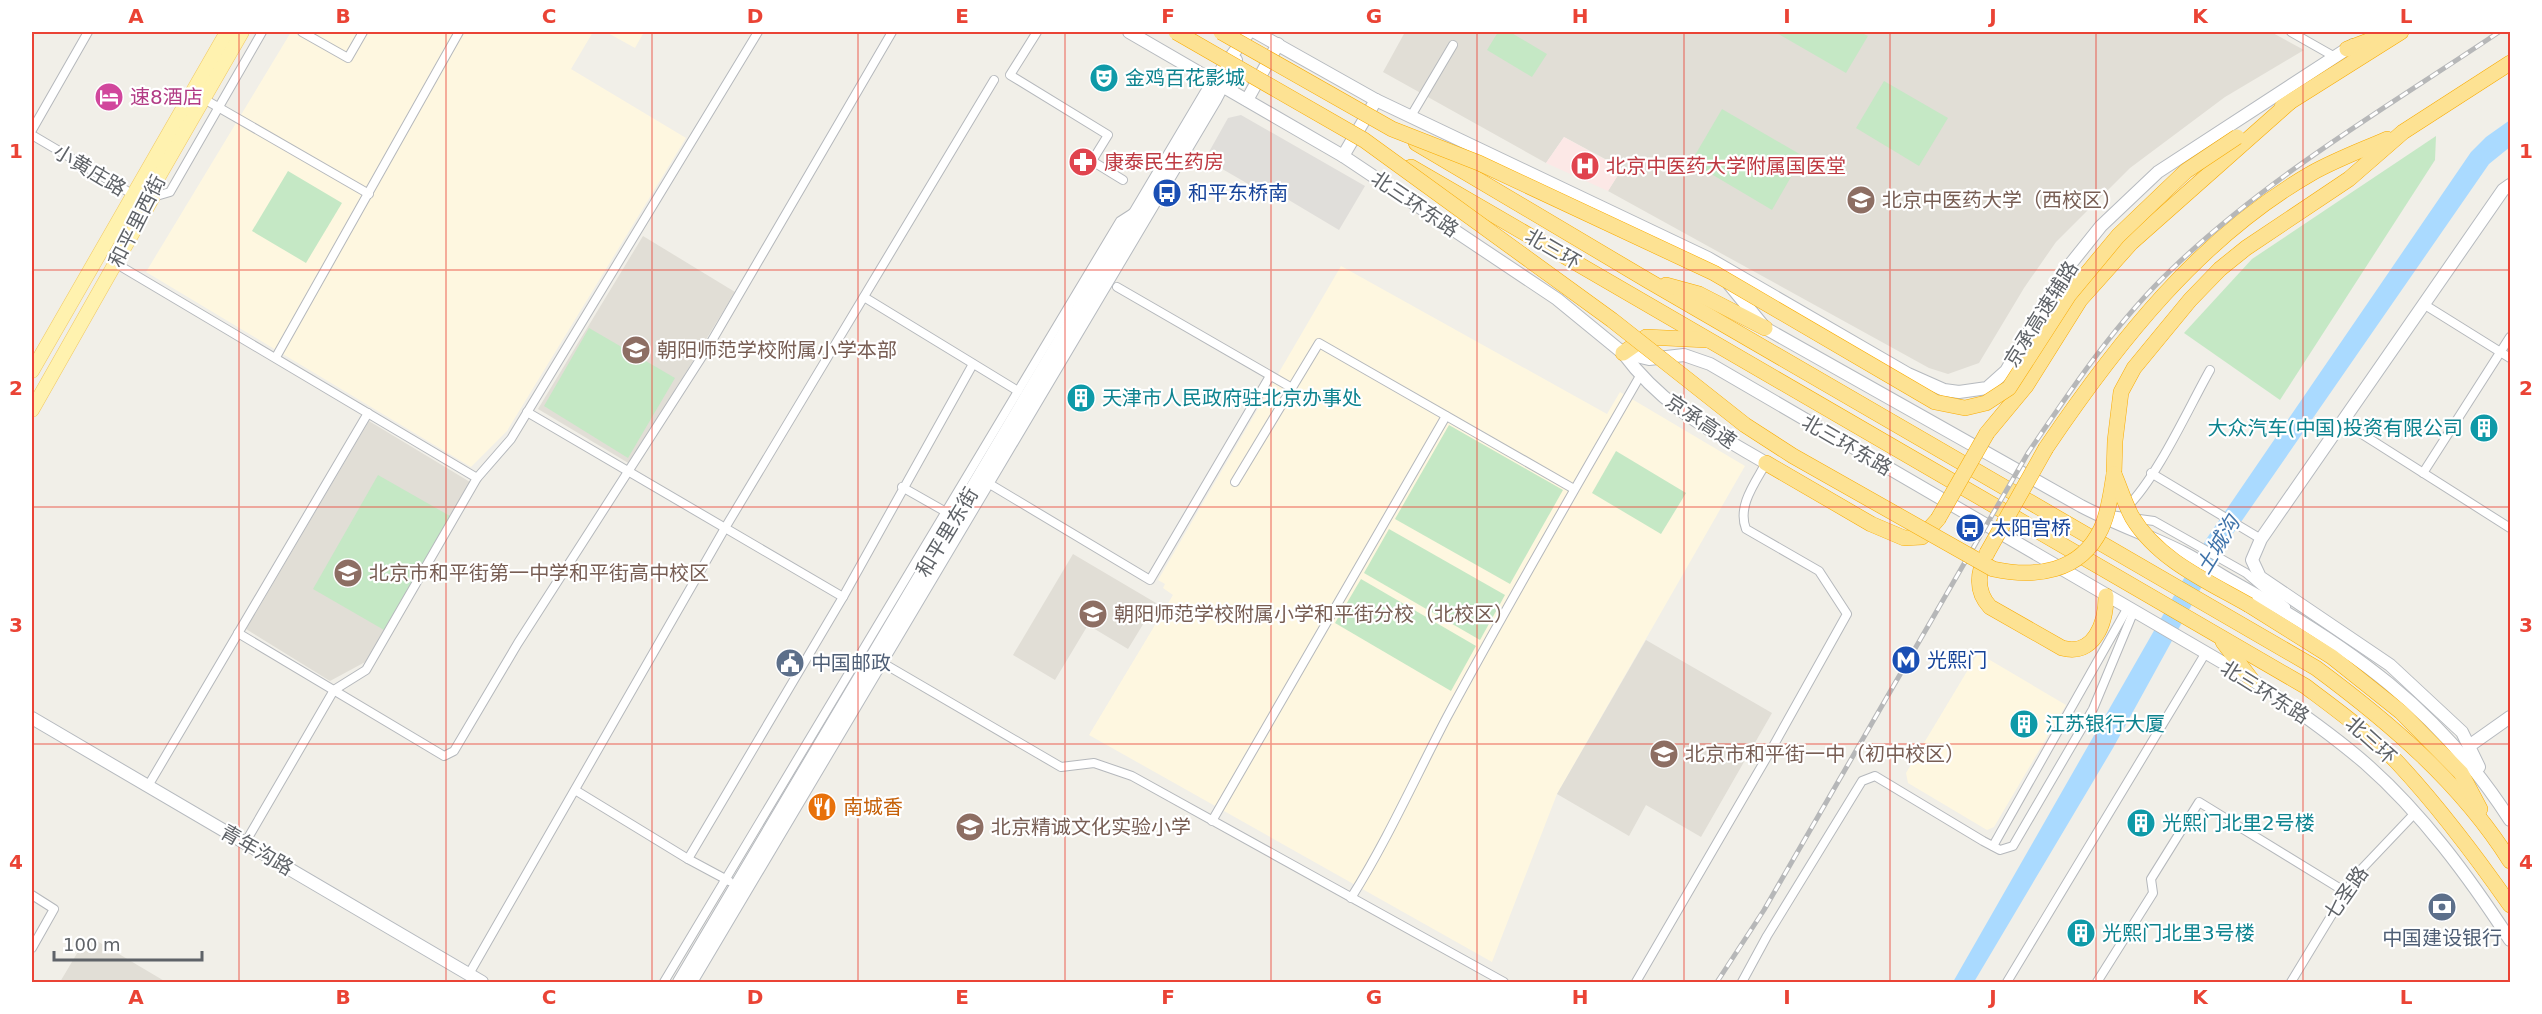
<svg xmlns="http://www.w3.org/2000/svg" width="2542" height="1014" font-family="'DejaVu Sans','Noto Sans SC',sans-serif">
  <rect width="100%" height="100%" fill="#f1efe8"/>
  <!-- commercial -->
  <g fill="#fef7e0">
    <polygon points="291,32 593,32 571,69 686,138 507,431 471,467 146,272"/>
    <polygon points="606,32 644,32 635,48"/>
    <polygon points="1341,266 1607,414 1620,392 1745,466 1557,794 1492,962 1089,735 1173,595 1163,588 1165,584 1158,580"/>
    <polygon points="1978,653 2066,705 1994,827 1987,830 1908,783 1906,773"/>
  </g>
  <!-- industrial -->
  <polygon fill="#e0deda" points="1241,115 1365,186 1339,230 1277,193 1274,199 1205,159 1228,118"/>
  <!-- education -->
  <g fill="#e1ded6">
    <polygon points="1405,32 2271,32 2304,50 2225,97 2130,168 2056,242 2024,288 1979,363 1948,374 1929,368 1608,191 1622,168 1564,137 1546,163 1383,72"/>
    <polygon points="643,236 735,292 630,464 538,409"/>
    <polygon points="369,421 470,482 367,661 330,681 246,629"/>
    <polygon points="1073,554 1156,603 1128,649 1088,625 1055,680 1013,655"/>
    <polygon points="1646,640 1772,713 1701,837 1646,805 1629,836 1557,794"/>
    <polygon points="92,938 166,982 60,982 82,945 86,947"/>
  </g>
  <!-- medical -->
  <polygon fill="#fce8e6" points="1564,137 1622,169 1608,191 1546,163"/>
  <!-- green -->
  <g fill="#c5e8c5">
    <polygon points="1498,32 1510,32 1547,54 1532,77 1487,50"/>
    <polygon points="1775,32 1860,32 1868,36 1846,73"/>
    <polygon points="1884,81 1948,118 1919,166 1856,128"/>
    <polygon points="1722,109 1803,156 1772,210 1691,162"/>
    <polygon points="2436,136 2435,160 2280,400 2184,333 2252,259"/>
    <polygon points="288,171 342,203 306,263 252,231"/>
    <polygon points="589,328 675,378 628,458 544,406"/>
    <polygon points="1449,425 1563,490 1510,584 1395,519"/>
    <polygon points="1616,451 1686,493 1661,534 1592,493"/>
    <polygon points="378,475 450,516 384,630 313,589"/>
    <polygon points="1389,529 1505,595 1480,640 1364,573"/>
    <polygon points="1361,579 1476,646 1451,691 1335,623"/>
  </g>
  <!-- water -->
  <polygon fill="#aadaff" points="2510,120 2510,147 2489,164 2223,548 2113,748 1974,982 1953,982 2207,538 2471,152 2486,137"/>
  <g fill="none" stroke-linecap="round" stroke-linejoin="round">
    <!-- street casing -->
    <g stroke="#b5b8bc" stroke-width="10">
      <g id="street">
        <polyline points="302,32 348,58 363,32"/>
        <polyline points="1037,32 1010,75 1108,135 1092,161 1123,180"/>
        <polyline points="2291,32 2335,57"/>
        <polyline points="204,99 369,194"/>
        <polyline points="1411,116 1453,45"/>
        <polyline points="32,130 88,32"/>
        <polyline points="32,135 149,204"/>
        <polyline points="153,197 170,192 262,32"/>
        <polyline points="115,263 477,478"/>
        <polyline points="1117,287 1292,388"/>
        <polyline points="864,297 1018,391"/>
        <polyline points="2425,305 2510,358"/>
        <polyline points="276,357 459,32"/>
        <polyline points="527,412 843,597"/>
        <polyline points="2343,422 2510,528"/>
        <polyline points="2151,473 2261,539"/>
        <polyline points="2423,473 2510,337"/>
        <polyline points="1235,482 1319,343 1574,489"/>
        <polyline points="988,483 1150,580 1270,376"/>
        <polyline points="902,487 946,512"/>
        <path d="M2126,508C2157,478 2188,409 2210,370"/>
        <polyline points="2110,515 2154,521 2246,573 2286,607"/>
        <polyline points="238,633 444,756 454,751 518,643 710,344 892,32"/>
        <polyline points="881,662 1061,767 1094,763 1132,776 1504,982"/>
        <polyline points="148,786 368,413"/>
        <polyline points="575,790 688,859"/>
        <polyline points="1212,821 1446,416"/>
        <polyline points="245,843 334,690 366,670 477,478 511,439 758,32"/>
        <polyline points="1993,846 2127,609"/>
        <polyline points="729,881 688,859 843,597 973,364"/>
        <polyline points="32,895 54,909 32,948"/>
        <path d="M1351,898C1388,839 1415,778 1447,717C1509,602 1575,489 1640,376"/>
        <polyline points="469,974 725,528 994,80"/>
        <polyline points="664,982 1120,221 1134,212"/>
        <path d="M1636,982L1771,750L1847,614L1819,571L1746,529C1737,506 1755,483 1766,463"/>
        <polyline points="1742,982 1767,936 1862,781 1875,776 1983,841 2000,850 2013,846 2093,709 2133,613"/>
        <polyline points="2007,982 2205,654"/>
        <polyline points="2097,982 2153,893 2151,879 2199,802 2344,891"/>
        <polyline points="2291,982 2356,875 2414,814"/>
      </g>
    </g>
    <!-- secondary casing -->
    <g stroke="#b6babf" stroke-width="14">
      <g id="secondary">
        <path d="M1129,32L1343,156L1557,299L1623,353L1649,359L1684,355L1710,364L2251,679C2290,705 2329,732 2365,763C2422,813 2469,877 2510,940"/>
        <polyline points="1255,32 1376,100 1708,258 1908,374 1944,390 1959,392 1987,388 2006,371 2065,271 2101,226 2158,172 2353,45"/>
        <polyline points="1247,100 1278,44"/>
        <polyline points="1343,156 1376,100"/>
        <path d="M1729,284L1765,328L2081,506C2115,524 2151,536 2184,553C2202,562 2218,574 2235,583C2349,646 2439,709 2510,820"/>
        <path d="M1623,353C1663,407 1710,430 1766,463"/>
        <polyline points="32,718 482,982"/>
        <polyline points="2469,746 2510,717"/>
        <polyline points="2479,767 2462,732 2390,665 2260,577 2252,560 2261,539 2503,190 2510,185"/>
        <polyline points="679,982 1214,80 1249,32"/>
        <polyline points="691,982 1215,100 1236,60"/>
      </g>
    </g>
    <!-- primary casing -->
    <g stroke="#f2c960" stroke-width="15">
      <g id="primary">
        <polyline points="32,371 227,32"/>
        <polyline points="32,410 153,197 155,183 242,32"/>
      </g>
    </g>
    <!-- highway casing -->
    <g stroke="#f9ab00" stroke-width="16">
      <g id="highway">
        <polyline points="2347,49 2381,36"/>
        <polyline points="2282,107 2401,32"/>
        <path d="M1416,143L1647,280L2316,668C2389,722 2461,783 2510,861"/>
        <path d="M1411,167L2305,686C2337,710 2369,733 2397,762C2439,807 2475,855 2510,905"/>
        <polyline points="1666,285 1699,294 1765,328"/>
        <polyline points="1623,353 1646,337 1707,340"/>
        <polyline points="1987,433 2026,386 2080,300 2131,243 2290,102"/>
        <path d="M2046,448C2117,343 2200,237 2312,173C2335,160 2362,150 2387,139"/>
        <polyline points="1766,463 1871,524 1904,538 1922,537 1938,519"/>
        <polyline points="2114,474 2115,441 2121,392 2134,368 2190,300 2220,269 2246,248 2349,179 2403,132 2510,63"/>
        <path d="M1987,553C1978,571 1975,591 1990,607L2062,648C2094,657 2106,623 2106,596"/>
        <polyline points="2249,605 2332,657 2401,712 2461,773 2480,809"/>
        <polyline points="2223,642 2251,679"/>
      </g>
    </g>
    <!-- street -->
    <use href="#street" stroke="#fff" stroke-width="8"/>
    <!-- secondary -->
    <use href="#secondary" stroke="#fff" stroke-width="12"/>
    <!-- primary -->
    <use href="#primary" stroke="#fff2af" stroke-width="14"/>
    <!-- highway -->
    <use href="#highway" stroke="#fde293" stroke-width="15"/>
    <!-- rail casing -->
    <g stroke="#b6b7b8" stroke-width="5">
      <path id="rail" d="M1717,982L1764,910L2028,453C2072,388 2116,322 2173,268C2270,175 2389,106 2499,32"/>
    </g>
    <!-- rail -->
    <use href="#rail" stroke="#fff" stroke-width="3" stroke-dasharray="9" stroke-linecap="butt"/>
    <!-- highway-bridge casing -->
    <g stroke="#f9ab00" stroke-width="16" stroke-linecap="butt">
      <g id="highway-bridge">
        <path d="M1176,32L1364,140L1612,320L1745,425L1793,456L1993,569C2035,578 2080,573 2101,529C2109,512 2111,492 2114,474"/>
        <polyline points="1221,32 1392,129 1479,163 1714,273 1935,402 1965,408 1986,403 2009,388 2069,295 2118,236 2186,171 2237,137"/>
        <path d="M2114,474C2120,488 2125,504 2132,517C2158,560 2207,581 2249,605"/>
        <polyline points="1938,519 1987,433"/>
        <polyline points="1987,553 2046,448"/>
      </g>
    </g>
    <!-- highway-bridge -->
    <use href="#highway-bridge" stroke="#fde293" stroke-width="15"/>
  </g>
  <!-- grid -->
  <path fill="none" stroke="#ea4335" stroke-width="1.5" stroke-opacity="0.55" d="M239,32V982M446,32V982M652,32V982M858,32V982M1065,32V982M1271,32V982M1477,32V982M1684,32V982M1890,32V982M2096,32V982M2303,32V982M32,270H2510M32,507H2510M32,744H2510"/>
  <!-- icons -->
  <defs>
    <g id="theatre-disc" transform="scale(1.5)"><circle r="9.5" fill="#0f9aa8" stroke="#fff"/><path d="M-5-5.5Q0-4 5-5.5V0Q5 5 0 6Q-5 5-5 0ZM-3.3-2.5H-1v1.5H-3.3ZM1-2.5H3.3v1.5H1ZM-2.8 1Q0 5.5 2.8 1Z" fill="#fff"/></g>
    <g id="hotel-disc" transform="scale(1.5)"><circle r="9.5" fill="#d1479c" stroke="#fff"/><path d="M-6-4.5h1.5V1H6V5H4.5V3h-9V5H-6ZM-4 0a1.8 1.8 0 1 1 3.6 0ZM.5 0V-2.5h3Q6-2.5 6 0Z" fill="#fff"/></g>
    <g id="pharmacy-disc" transform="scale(1.5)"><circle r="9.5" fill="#e0444e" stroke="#fff"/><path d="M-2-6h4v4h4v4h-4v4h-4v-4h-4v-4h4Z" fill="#fff"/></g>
    <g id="hospital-disc" transform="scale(1.5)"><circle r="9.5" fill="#e0444e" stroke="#fff"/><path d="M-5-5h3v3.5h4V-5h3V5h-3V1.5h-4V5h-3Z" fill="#fff"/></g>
    <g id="bus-disc" transform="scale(1.5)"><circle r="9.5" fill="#1a4fb4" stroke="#fff"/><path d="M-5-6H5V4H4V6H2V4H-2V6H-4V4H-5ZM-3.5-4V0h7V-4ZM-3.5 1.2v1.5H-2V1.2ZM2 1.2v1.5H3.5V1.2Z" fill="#fff"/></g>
    <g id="university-disc" transform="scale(1.5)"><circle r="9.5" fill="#8d6e63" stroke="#fff"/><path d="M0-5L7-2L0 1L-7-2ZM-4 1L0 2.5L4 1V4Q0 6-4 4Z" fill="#fff"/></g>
    <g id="school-disc" transform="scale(1.5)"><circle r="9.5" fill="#8d6e63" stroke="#fff"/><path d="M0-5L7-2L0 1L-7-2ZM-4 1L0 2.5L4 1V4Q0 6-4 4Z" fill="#fff"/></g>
    <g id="building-disc" transform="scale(1.5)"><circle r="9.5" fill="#0f9aa8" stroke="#fff"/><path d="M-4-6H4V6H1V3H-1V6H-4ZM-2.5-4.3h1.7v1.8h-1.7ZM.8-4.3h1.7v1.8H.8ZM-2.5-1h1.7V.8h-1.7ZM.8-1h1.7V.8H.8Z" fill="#fff"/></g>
    <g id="metro-disc" transform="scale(1.5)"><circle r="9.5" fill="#1a4fb4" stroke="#fff"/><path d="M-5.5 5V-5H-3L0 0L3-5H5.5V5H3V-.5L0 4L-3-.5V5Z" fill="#fff"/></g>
    <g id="civic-disc" transform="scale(1.5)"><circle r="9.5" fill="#5c6f8a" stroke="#fff"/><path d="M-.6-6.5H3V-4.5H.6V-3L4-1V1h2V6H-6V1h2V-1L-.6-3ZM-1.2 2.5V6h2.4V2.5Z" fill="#fff"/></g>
    <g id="restaurant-disc" transform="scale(1.5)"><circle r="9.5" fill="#e8710a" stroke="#fff"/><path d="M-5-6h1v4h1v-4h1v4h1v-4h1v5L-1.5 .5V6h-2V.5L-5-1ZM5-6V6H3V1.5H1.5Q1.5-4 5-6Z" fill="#fff"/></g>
    <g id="bank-disc" transform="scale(1.5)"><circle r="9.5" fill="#5c6f8a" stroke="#fff"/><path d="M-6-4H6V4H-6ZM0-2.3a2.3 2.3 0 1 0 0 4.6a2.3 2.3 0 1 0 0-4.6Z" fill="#fff"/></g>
  </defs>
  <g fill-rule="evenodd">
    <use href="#theatre-disc" x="1104" y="78"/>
    <use href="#hotel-disc" x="109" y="97"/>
    <use href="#pharmacy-disc" x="1083" y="162"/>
    <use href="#hospital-disc" x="1585" y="166"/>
    <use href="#bus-disc" x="1167" y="193"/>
    <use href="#university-disc" x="1861" y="200"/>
    <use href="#school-disc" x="636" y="350"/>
    <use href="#building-disc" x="1081" y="398"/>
    <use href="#building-disc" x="2484" y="428"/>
    <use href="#bus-disc" x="1970" y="528"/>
    <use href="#school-disc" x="348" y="573"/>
    <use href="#school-disc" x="1093" y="614"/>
    <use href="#metro-disc" x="1906" y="660"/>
    <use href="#civic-disc" x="790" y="663"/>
    <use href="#building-disc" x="2024" y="724"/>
    <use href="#school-disc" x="1664" y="754"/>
    <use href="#restaurant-disc" x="822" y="807"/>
    <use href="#building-disc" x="2141" y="823"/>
    <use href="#school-disc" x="970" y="827"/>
    <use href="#bank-disc" x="2442" y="907"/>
    <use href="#building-disc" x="2081" y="933"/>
  </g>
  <g text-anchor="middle" stroke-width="4.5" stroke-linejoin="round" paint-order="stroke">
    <!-- culture labels -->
    <g font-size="20" fill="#0d838f" stroke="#fff" text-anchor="start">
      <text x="1125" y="85">金鸡百花影城</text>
      <text x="1102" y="405">天津市人民政府驻北京办事处</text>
      <text x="2463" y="435" text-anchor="end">大众汽车(中国)投资有限公司</text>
      <text x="2045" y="731">江苏银行大厦</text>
      <text x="2162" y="830">光熙门北里2号楼</text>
      <text x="2102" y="940">光熙门北里3号楼</text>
    </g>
    <!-- hotel labels -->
    <g font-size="20" fill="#b23c85" stroke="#fff" text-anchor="start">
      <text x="130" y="104">速8酒店</text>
    </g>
    <!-- health labels -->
    <g font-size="20" fill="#be3a42" stroke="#fff" text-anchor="start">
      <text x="1104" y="169">康泰民生药房</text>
      <text x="1606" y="173">北京中医药大学附属国医堂</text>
    </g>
    <!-- street labels -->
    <g font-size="20" fill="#5f6368" stroke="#fff">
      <text transform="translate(90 170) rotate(31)" y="7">小黄庄路</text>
      <text transform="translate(1415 204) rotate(34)" y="7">北三环东路</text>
      <text transform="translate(137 221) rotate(-63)" y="7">和平里西街</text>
      <text transform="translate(1553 249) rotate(30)" y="7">北三环</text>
      <text transform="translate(2041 314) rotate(-58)" y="7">京承高速辅路</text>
      <text transform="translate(1701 421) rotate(34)" y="7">京承高速</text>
      <text transform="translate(1847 445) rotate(30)" y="7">北三环东路</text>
      <text transform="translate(947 532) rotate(-59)" y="7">和平里东街</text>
      <text transform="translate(2265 692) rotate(32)" y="7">北三环东路</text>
      <text transform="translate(2371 740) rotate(42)" y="7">北三环</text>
      <text transform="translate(257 850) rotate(30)" y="7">青年沟路</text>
      <text transform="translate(2346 893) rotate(-55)" y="7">七圣路</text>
    </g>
    <!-- transit labels -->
    <g font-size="20" fill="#164399" stroke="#fff" text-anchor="start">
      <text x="1188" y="200">和平东桥南</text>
      <text x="1991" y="535">太阳宫桥</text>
      <text x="1927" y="667">光熙门</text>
    </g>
    <!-- education labels -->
    <g font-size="20" fill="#785e54" stroke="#fff" text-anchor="start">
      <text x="1882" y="207">北京中医药大学（西校区）</text>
      <text x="657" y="357">朝阳师范学校附属小学本部</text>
      <text x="369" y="580">北京市和平街第一中学和平街高中校区</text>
      <text x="1114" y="621">朝阳师范学校附属小学和平街分校（北校区）</text>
      <text x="1685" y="761">北京市和平街一中（初中校区）</text>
      <text x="991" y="834">北京精诚文化实验小学</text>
    </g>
    <!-- service labels -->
    <g font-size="20" fill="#4e5e75" stroke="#fff" text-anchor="start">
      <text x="811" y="670">中国邮政</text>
      <text x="2442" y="945" text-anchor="middle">中国建设银行</text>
    </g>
    <!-- food labels -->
    <g font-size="20" fill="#c56008" stroke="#fff" text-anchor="start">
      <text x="843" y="814">南城香</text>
    </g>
    <!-- water labels -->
    <g font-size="21" font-style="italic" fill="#4174aa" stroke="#fff">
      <text transform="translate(2218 545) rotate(-59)" y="7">土城沟</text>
    </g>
  </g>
  <!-- border -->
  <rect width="2542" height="1014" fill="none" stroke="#ffffff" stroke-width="66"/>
  <!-- scale -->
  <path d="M54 951v9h148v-9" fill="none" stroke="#5f6368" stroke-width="3"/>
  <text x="63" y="951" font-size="18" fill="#5f6368" stroke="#ffffff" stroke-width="4.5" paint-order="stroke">100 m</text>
  <rect x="33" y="33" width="2476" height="948" fill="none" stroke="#ea4335" stroke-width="2"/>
  <g font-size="20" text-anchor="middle" font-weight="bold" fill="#ea4335">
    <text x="136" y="23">A</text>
    <text x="343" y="23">B</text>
    <text x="549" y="23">C</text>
    <text x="755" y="23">D</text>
    <text x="962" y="23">E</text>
    <text x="1168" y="23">F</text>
    <text x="1374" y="23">G</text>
    <text x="1580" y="23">H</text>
    <text x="1787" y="23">I</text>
    <text x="1993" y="23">J</text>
    <text x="2200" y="23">K</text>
    <text x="2406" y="23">L</text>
    <text x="16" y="158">1</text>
    <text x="2526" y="158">1</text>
    <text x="16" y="395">2</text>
    <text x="2526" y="395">2</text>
    <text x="16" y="632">3</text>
    <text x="2526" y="632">3</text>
    <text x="16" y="869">4</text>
    <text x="2526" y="869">4</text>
    <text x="136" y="1004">A</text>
    <text x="343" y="1004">B</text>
    <text x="549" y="1004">C</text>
    <text x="755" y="1004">D</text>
    <text x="962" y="1004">E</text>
    <text x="1168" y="1004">F</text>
    <text x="1374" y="1004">G</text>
    <text x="1580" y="1004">H</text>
    <text x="1787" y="1004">I</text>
    <text x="1993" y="1004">J</text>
    <text x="2200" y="1004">K</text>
    <text x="2406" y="1004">L</text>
  </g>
</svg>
